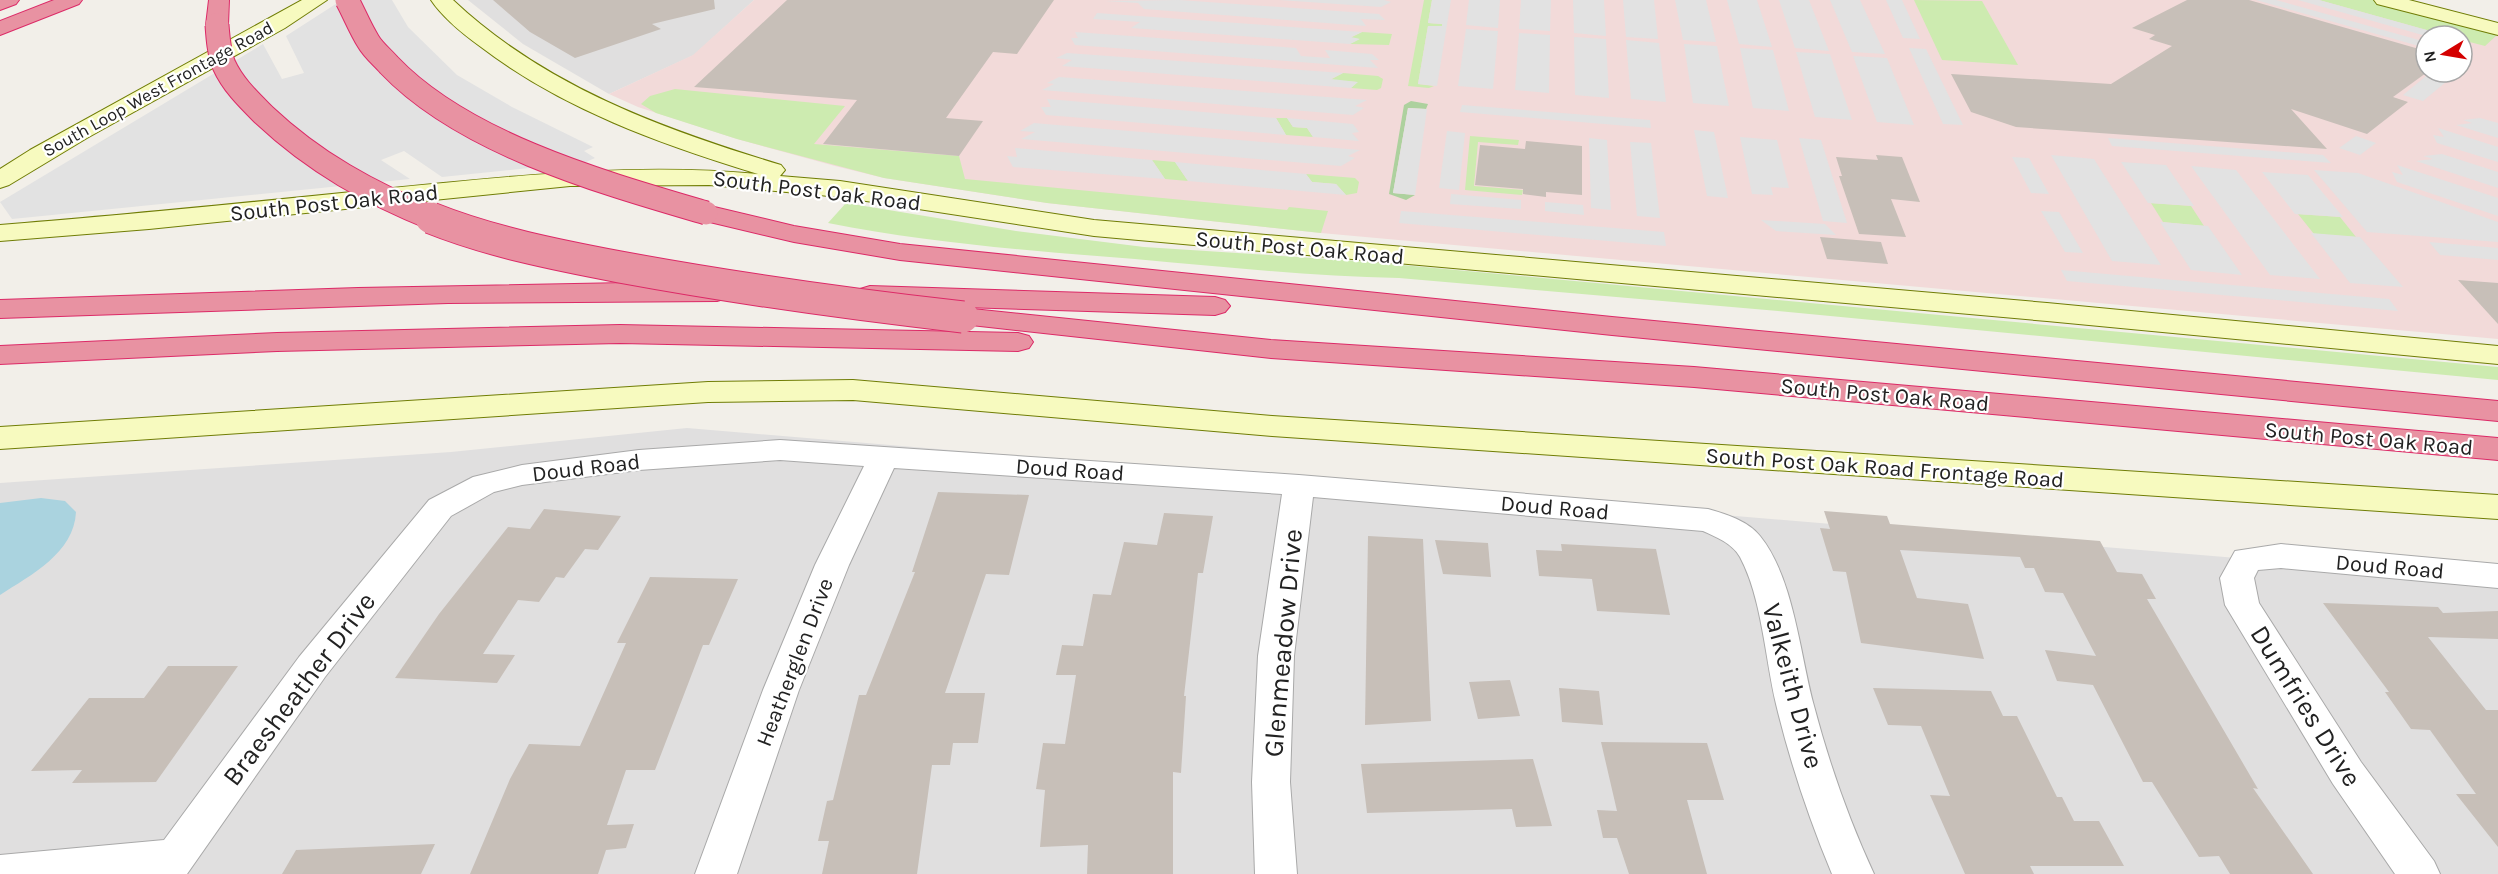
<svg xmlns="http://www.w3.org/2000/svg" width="2498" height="874" font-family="Karla,sans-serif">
  <rect width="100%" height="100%" fill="#f2efe9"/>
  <!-- residential -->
  <g fill="#e0dfdf">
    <polygon points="468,0 754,0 694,55 609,94 523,44"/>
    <polygon points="687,428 2498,580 2498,874 0,874 0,483 451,452"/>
  </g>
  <!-- commercial -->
  <path fill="#f2dad9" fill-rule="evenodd" d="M754,0H2365L2498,34V339L1321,233L1047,203L884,178L835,166L737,139L638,107L609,94L693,55ZM2426,36H2462V72H2426Z"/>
  <!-- grass -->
  <g fill="#cdebb0">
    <polygon points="1424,0 1432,0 1428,23 1442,24 1442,27 1428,26 1418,84 1434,86 1429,88 1408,86"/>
    <polygon points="1914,0 1982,1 2018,65 1942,60"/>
    <polygon points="2319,0 2375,0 2496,31 2493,34 2497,35 2485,46 2462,40 2462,36 2448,36"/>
    <polygon points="1362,32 1392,34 1389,45 1350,44 1359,39 1350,38"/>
    <polygon points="1343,73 1378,76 1383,79 1381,88 1377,90 1351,88 1357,82 1330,80"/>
    <polygon points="675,89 845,106 814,144 959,156 965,179 1287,210 1289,207 1328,211 1321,233 1047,203 884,178 737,139 656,113 641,104 650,96"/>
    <polygon points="1276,118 1287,118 1293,127 1307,128 1313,137 1286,135"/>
    <polygon points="1470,136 1519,140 1518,145 1478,142 1474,186 1523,190 1522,195 1465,190"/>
    <polygon points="1152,160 1175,162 1188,181 1165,179"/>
    <polygon points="1306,174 1355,178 1359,182 1357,193 1346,195 1336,184 1312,182"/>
    <path d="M846,203L1016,231L1144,247L1359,261L2498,367V380L1778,311L1399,278C1311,276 1223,267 1135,259C1032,251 929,243 828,223Z"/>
    <polygon points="2151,203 2191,206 2204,226 2163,222"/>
    <polygon points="2298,214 2340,217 2356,237 2314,234"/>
  </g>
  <!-- forest -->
  <polygon fill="#add19e" points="1411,101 1428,104 1426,109 1408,108 1393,193 1415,195 1406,200 1389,194 1404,105"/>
  <!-- parking -->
  <g fill="#e2e2e2">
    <polygon points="342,0 392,0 408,27 457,75 512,107 593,147 584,151 595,158 586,162 442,177 404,151 381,160 410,179 12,219 0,202 263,44 282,79 304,73 286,36"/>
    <polygon points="1179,0 1379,14 1385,20 1361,19 1366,26 1144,9 1138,3 1105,1"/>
    <polygon points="1279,0 1384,0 1391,2 1381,7"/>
    <polygon points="1432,0 1451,0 1437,86 1418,84 1428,26 1442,26 1442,24 1428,23"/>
    <polygon points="1469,0 1500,0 1498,28 1466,25"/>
    <polygon points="1521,0 1551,0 1550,31 1519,29"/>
    <polygon points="1573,0 1604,0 1606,36 1574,33"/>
    <polygon points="1623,0 1654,0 1658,39 1626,37"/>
    <polygon points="1675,0 1706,0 1716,42 1683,40"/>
    <polygon points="1727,0 1757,0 1772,47 1739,44"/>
    <polygon points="1779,0 1809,0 1829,51 1795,48"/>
    <polygon points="1830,0 1860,0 1885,54 1852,52"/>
    <polygon points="1886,0 1902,0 1920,39 1903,38"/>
    <polygon points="2256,0 2276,0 2426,42 2426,48"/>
    <polygon points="2298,0 2319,0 2448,36 2426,36"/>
    <polygon points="1097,13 1125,15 1362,32 1351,37 1360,39 1350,44 1131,28 1140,22 1093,19"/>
    <polygon points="1466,29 1498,31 1493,89 1458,86"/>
    <polygon points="1075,32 1296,48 1301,56 1330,58 1325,50 1372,54 1379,60 1370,60 1378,68 1075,45 1071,38 1078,38"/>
    <polygon points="1519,33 1550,35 1549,93 1515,90"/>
    <polygon points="1574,37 1606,39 1609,98 1575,95"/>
    <polygon points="1626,40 1659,43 1666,102 1631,99"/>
    <polygon points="1684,44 1717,46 1729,106 1693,103"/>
    <polygon points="1740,48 1773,50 1789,111 1753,108"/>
    <polygon points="1909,48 1926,49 1963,125 1943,124"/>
    <polygon points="1796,52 1830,54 1852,120 1815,117"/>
    <polygon points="1067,53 1343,73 1331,79 1358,82 1351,88 1062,66 1072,60 1056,58"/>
    <polygon points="1853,56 1887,58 1914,125 1877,122"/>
    <polygon points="2431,72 2458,72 2423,101 2403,95"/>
    <polygon points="1059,77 1367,100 1355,106 1364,108 1353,115 1042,90 1054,84 1047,83"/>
    <polygon points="1047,99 1276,118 1286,135 1046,115 1041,107 1051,107"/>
    <polygon points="1462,105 1650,120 1651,128 1460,112"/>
    <polygon points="1408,108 1427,109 1415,195 1393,193"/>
    <polygon points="1287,118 1353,124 1359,132 1352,133 1359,141 1313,137 1307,128 1293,127"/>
    <polygon points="2480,118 2498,123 2498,138 2456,125 2472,123 2463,120"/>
    <polygon points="1034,123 1045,124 1360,150 1348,156 1355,158 1341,166 1021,139 1035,132 1020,131"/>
    <polygon points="2438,128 2498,147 2498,162 2437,143 2433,135 2444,137"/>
    <polygon points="1694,130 1714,132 1728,198 1707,196"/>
    <polygon points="1447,131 1465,133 1459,190 1439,188"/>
    <polygon points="2356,136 2376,143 2360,155 2339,148"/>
    <polygon points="1740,137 1777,140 1789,188 1771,187 1773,195 1752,194"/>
    <polygon points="1589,138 1607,140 1611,210 1591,208"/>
    <polygon points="1799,138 1821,140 1847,223 1823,221"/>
    <polygon points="2108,138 2323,155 2331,163 2112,146"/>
    <polygon points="1630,142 1651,143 1660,218 1637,216"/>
    <polygon points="1015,148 1152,160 1165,179 1013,167 1007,156 1017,157"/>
    <polygon points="2442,154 2498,172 2498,188 2416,161 2433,159 2423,156"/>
    <polygon points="2051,155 2094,159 2161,265 2112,261"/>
    <polygon points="2012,157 2029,158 2049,194 2031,193"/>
    <polygon points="1175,162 1306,174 1312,182 1336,184 1346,195 1188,181"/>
    <polygon points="2121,162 2166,165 2194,206 2148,203"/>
    <polygon points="2397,165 2498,198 2498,216 2397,182 2392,172 2403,175"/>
    <polygon points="2191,166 2236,170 2320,279 2270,275"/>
    <polygon points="2314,170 2358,173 2498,222 2498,242 2367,232"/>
    <polygon points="2262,172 2308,175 2343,217 2295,214"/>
    <polygon points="1451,194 1521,200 1521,209 1450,204"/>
    <polygon points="1545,202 1583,205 1584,215 1545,211"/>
    <polygon points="1401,211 1664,232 1666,246 1399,223"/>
    <polygon points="2041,211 2059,212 2083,253 2065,252"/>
    <polygon points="1761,220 1825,224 1836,235 1776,231"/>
    <polygon points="2160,222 2208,226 2242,275 2191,270"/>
    <polygon points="2311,233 2360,237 2403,287 2350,283"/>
    <polygon points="2429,242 2498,248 2498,260 2440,255"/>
    <polygon points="2061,270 2389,299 2398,311 2067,281"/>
  </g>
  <!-- water -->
  <path fill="#aad3df" d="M41,498L65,501L76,512C74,553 31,575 0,595V503Z"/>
  <!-- building -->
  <g fill="#c7bfb8">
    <polygon points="493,0 714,0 715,9 652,24 661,29 575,58 530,32"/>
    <polygon points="787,0 1054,0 1017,54 993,52 946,118 983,121 959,156 823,144 857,100 694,87"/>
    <polygon points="2187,0 2249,0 2426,51 2426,73 2393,97 2408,102 2367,134 2291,109 2327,149 2016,127 1971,112 1951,74 2111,84 2172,46 2149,39 2155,35 2132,28"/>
    <polygon points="1526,141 1582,146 1582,195 1546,192 1546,197 1523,194 1523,189 1475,185 1480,145 1525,149"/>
    <polygon points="1876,155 1902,157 1920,202 1891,199 1906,237 1859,234 1839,176 1842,176 1836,157 1878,160"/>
    <polygon points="1820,237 1881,242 1888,264 1827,259"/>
    <polygon points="2458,280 2498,283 2498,324"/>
    <polygon points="938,492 1029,495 1009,575 986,574 945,693 985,693 978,743 953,743 950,765 932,765 917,874 822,874 829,841 818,841 827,801 833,800 859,695 866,695 915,572 912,572"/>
    <polygon points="544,509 621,516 598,550 585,549 564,578 556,577 539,602 518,600 483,654 515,655 497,683 395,678 439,614 508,527 530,529"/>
    <polygon points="1824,511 1887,516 1890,524 2100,541 2117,572 2142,574 2156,599 2147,599 2258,789 2253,788 2313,874 2230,874 2219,856 2199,857 2152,782 2143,782 2093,685 2057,681 2045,650 2096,656 2063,593 2045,592 2034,568 2025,568 2020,557 1900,550 1917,598 1968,604 1984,659 1861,643 1846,572 1833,571 1820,528 1830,529"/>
    <polygon points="1164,513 1213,516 1203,573 1198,573 1184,696 1186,696 1181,773 1173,772 1173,874 1087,874 1088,845 1040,847 1045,790 1036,789 1043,743 1065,744 1076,675 1056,675 1062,645 1083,646 1093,594 1111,595 1124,542 1157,545"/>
    <polygon points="1368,536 1423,539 1431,721 1365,725"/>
    <polygon points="1435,540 1488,543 1491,577 1443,574"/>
    <polygon points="1561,544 1656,549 1670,615 1597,611 1592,579 1539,576 1536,550 1562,551"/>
    <polygon points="650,577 738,579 709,645 703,645 655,770 626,770 607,825 634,824 626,848 606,850 598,874 470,874 510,779 529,744 580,746 626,643 617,643"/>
    <polygon points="2323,603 2438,607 2443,613 2498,611 2498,639 2428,637 2486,710 2498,710 2498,847 2456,794 2476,794 2430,730 2411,729 2385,692 2389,692"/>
    <polygon points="168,666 238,666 156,782 72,783 82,770 31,771 89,698 144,698"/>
    <polygon points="1510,680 1520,716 1478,719 1469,682"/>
    <polygon points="1559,688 1599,691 1603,725 1562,722"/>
    <polygon points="1873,688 1991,691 2003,716 2017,716 2057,797 2062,797 2074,821 2099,821 2124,866 2030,866 2034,874 1965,874 1930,795 1950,796 1921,726 1888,725"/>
    <polygon points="1601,742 1707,743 1724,800 1687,800 1707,874 1629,874 1617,838 1603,838 1597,810 1617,811"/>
    <polygon points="1533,759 1552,826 1516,827 1512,809 1367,813 1361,764"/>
    <polygon points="435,844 421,874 282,874 296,850"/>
  </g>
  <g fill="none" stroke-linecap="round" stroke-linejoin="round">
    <!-- minor casing -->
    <g stroke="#a9a9a9" stroke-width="2">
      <g id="minor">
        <path d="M780,440L1299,475L1708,509C1726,514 1748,521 1760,536C1794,578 1800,655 1814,706C1829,763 1849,820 1874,874H1832C1809,819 1790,762 1776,704C1765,658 1762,598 1740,557C1732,543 1716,537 1703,531L1313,497L1294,656L1290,782L1297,874H1255L1252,782L1258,656L1282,494L894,468L849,565L799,690L737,874H695L763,690L815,565L864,466L780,460L639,470L522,485L494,492L451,516L325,677L187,874H0V855L164,840L299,657L429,500L473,477L522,465L639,450Z"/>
        <polygon points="2281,544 2498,564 2498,588 2281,568 2258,570 2254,578 2259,603 2361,762 2434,861 2440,874 2395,874 2333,784 2225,605 2220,578 2235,551"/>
      </g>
    </g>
    <!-- secondary casing -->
    <g stroke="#707d05" stroke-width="2">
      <g id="secondary">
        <polygon points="302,0 327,0 285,28 87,138 9,185 0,188 0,169 30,150"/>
        <path d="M431,0H453C544,86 662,129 781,165L785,170L780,176L840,181L1094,220L2047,303L2498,346V364L2047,321L1094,236L840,197L709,185L570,186L149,229L0,241V225C127,215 254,202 381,189C507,177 631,162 758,174C660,144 562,109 481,47C463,34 443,18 431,0Z"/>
        <polygon points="2374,0 2409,0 2498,23 2498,35 2377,4"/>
        <polygon points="853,380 1272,416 2498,495 2498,519 1272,436 853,400 708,402 0,449 0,427 708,382"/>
      </g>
    </g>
    <!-- motorway casing -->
    <g stroke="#dc2a67" stroke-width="2">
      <g id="motorway">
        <polygon points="0,0 19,0 16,4 0,10"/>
        <polygon points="54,0 82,0 79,4 0,35 0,21"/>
        <polygon points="209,0 229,0 228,25 225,30 209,30 206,25"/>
        <polygon points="706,205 794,226 900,244 1612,317 2498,401 2498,421 1612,335 900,260 794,242 697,219 693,213 697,207"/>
        <polygon points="627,283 717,283 727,286 731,292 727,298 717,301 448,303 0,318 0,300 358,288"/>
        <polygon points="870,286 1215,297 1225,300 1230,306 1225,312 1215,315 870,304 860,301 856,295 860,289"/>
        <polygon points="963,308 1271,340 1694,367 2498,438 2498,460 1694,387 1271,358 953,323 948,317 953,311"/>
        <polygon points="620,325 1018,333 1029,336 1033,342 1029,348 1018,351 620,343 277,351 0,364 0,346 277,333"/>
      </g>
    </g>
    <!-- minor -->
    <use href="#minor" fill="#fff" fill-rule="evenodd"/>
    <!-- secondary -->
    <use href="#secondary" fill="#f7fabf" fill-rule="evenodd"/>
    <!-- motorway -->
    <use href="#motorway" fill="#e892a2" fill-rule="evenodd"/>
    <!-- motorway-bridge-far1 casing -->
    <g stroke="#dc2a67" stroke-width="25" stroke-linecap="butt">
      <g id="motorway-bridge-far1">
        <path d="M347,0C354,13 360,28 368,41C373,50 382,57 389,65C464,144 604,183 706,213"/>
        <path d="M217,25C218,39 219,53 224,65C233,85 249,100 264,115C315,163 370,193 434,219"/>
      </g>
    </g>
    <!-- motorway-bridge casing -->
    <g stroke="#dc2a67" stroke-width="33" stroke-linecap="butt">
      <path id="motorway-bridge" d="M431,218C491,242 557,255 620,267C734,288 848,304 963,317"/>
    </g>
    <!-- motorway-bridge-far1 -->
    <use href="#motorway-bridge-far1" stroke="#e892a2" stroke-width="23"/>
    <!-- motorway-bridge -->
    <use href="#motorway-bridge" stroke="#e892a2" stroke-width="31"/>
  </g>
  <g text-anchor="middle" stroke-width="4.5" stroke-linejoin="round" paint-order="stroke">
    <!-- far-street labels -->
    <g font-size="18" fill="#222" stroke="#fff">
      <text transform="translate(158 89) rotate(-29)" y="6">South Loop West Frontage Road</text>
    </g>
    <!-- street labels -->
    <g font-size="22" fill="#222" stroke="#fff">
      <text transform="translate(817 190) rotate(7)" y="8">South Post Oak Road</text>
      <text transform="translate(334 202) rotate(-6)" y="8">South Post Oak Road</text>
      <text transform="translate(1300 247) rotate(5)" y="8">South Post Oak Road</text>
      <text transform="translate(1885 394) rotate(5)" y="8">South Post Oak Road</text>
      <text transform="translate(2369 438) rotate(5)" y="8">South Post Oak Road</text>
      <text transform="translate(586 467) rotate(-7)" y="8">Doud Road</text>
      <text transform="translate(1885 467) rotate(4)" y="8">South Post Oak Road Frontage Road</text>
      <text transform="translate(1070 469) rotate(4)" y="8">Doud Road</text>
      <text transform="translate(1555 507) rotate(5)" y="8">Doud Road</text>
      <text transform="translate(2390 566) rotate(5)" y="8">Doud Road</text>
      <text transform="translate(794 662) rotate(-69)" y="8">Heatherglen Drive</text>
    </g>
    <!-- near-street labels -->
    <g font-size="27" fill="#222" stroke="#fff">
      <text transform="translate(1283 643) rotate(-85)" y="9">Glenmeadow Drive</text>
      <text transform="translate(1793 686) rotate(75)" y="9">Valkeith Drive</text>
      <text transform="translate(299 689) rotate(-53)" y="9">Braesheather Drive</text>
      <text transform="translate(2306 706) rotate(58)" y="9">Dumfries Drive</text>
    </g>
  </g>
  <!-- north arrow -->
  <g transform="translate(2444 54) rotate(259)"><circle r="28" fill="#ffffff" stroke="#a7a7a7" stroke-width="1.5"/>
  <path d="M0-4.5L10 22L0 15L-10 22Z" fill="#d40000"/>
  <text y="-9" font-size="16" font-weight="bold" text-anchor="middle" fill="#222222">N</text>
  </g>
</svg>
